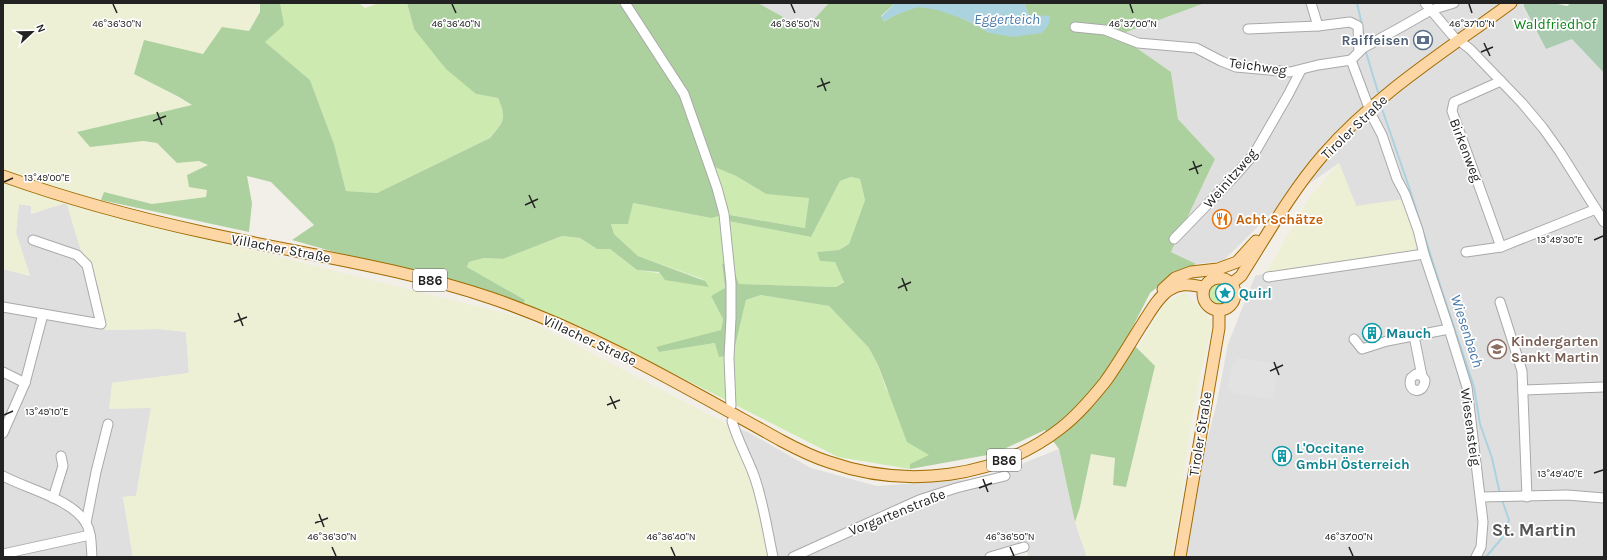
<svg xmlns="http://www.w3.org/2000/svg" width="1607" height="560" font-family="Karla,sans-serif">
  <rect width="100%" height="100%" fill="#f2efe9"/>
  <!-- residential -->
  <g fill="#e0dfdf">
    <polygon points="758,3 829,3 805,29"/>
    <polygon points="1205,3 1521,3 1546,49 1572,38 1604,73 1604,557 1177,557 1217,402 1228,344 1255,276 1266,273 1415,252 1356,206 1339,163 1284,201 1223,261 1196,264 1171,252 1215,159 1178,119 1171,72 1118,35"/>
    <polygon points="19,204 31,206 31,214 62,204 67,204 81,251 90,261 99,288 105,330 160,329 186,332 189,373 112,383 151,408 136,496 123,497 133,557 3,557 3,269 30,276 16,233"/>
    <polygon points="729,425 748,432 811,468 877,486 986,478 1059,449 1075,522 1087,557 1028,557 1027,550 1002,557 768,557 762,518"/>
  </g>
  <!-- farmland -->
  <g fill="#eef0d5">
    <polygon points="3,3 260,3 260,12 249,31 222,27 203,54 135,74 192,105 77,133 157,143 177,163 199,161 208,165 187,175 207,190 206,197 152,204 105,192 101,200 68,192 62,204 31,214 31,206 19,204 16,233 30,276 3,269"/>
    <polygon points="1339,163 1356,206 1404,199 1418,244 1415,252 1266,273 1309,198"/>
    <polygon points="67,204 524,318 729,425 750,476 762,518 768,557 133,557 123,497 136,496 151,408 109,409 112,383 189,373 186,332 160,329 105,330 99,288 90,261 81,251"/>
    <polygon points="1185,292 1208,316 1212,326 1201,371 1190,431 1173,557 1087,557 1075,522 1080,507 1091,454 1115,458 1155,366 1138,348 1164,304"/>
  </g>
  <!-- grass -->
  <g fill="#cdebb0">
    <path d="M280,3H359L365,8L379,3H407L414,29L476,94L498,98C507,119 504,120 490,138L377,193L346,191L334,144L310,80L265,42L283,25Z"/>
    <polygon points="715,166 736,176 766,194 809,197 806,228 730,215 728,221 811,237 840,181 851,177 860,179 865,200 849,244 839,250 817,252 835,262 844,281 836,287 739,284 731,262 722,264 725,289 711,296 723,319 721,330 656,348 659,352 715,343 733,355 746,300 761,295 829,306 869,348 878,365 886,389 930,456 910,464 910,469 838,457 584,328 523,305 525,300 467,267 469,262 484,258 503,259 562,236 580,238 597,249 610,249 637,270 705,280 638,256 614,234 611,224 633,203 711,218"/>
    <circle cx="1218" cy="294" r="13"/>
  </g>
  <!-- forest -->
  <path fill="#add19e" d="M260,3H280L284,25L265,42L310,80L334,144L346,191L377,193L490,138C504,121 507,119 498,98L476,94L446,69L414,29L407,3H758L805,29L829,3H895L881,16L884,21C894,16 907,8 918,7C943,6 969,21 990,33L1029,15L1024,3H1205L1118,35L1171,72L1178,119L1215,159L1171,252L1196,264L1172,275L1150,293L1127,338L1155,366L1126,487L1113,485L1115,458L1091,454L1080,507L1075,522L1059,449L1045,430L993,454L910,469V464L929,455L907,442L878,365L869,348L829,306L761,295L746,300L733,355L719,357L715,343L659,352L656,347L721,330L723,319L711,296L725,288L722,264L731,262L739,284L836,287L844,282L835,262L820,261L817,252L839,250L849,244L865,200L860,179L851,177L840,181L811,237L728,221L730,215L805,228L809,198L766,194L736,176L715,167L719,216L711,218L633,203L628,224H611L614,234L638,256L705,281L709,287L665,280L659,272L637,270L610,249H597L580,238L562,236L503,259L484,258L469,262L467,267L525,300L523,305L292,240L314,225L271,182L247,176L252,203L249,232L101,200L104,192L152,204L206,197L207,190L189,187L187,175L208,165L199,161L177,163L157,143L143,141L90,147L77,132L192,105L179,97L134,74L144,40L203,54L222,27L249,31L260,12Z"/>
  <!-- cemetery -->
  <polygon fill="#aacbaf" points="1526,3 1553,3 1567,6 1571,3 1604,3 1604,73 1572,39 1546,49 1523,5"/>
  <!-- parking -->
  <polygon fill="#e2e2e2" points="1237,358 1275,363 1273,370 1277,371 1273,398 1268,397 1268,399 1236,394 1231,392 1231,389 1227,388 1233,363 1236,364"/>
  <!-- water -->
  <polygon fill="#aad3df" points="895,3 1024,3 1029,15 1050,16 1049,24 1042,33 1013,37 990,33 966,20 938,10 918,7 898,14 884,21 881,17"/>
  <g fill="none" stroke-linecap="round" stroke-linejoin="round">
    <!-- stream -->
    <g stroke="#aad3df" stroke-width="2">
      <polyline points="1357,3 1362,25"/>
      <polyline points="1363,30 1364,43"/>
      <polyline points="1365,49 1378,92"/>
      <polyline points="1382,109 1409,187 1441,288 1474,387 1480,424 1492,458 1500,494"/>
      <polyline points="1486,557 1502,538 1509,520 1502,500"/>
    </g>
    <!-- minor casing -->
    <g stroke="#a9a9a9" stroke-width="11">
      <g id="minor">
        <polyline points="625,3 684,94 717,188 724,214 731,283 731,318 729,358 731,406"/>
        <polyline points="1311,3 1318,26 1350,22 1358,26 1359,52"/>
        <polyline points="1425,3 1453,36 1470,49 1522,103 1543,128 1560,152 1604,222"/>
        <polyline points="1075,27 1105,30 1138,43 1196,48 1221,61 1236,67 1290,72 1318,65 1351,60 1363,48 1403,26 1431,10 1454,3"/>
        <polyline points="1248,29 1318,26"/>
        <polyline points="1351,60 1372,116 1382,135 1397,179 1405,194 1418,230 1424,254 1449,329 1467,387 1483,522 1481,547 1476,557"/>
        <polyline points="1501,81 1454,102 1452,111 1501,247 1596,209"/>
        <polyline points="1174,239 1232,179 1254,154 1288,95 1301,70"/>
        <polyline points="1466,252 1501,247"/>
        <polyline points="1268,277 1424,254"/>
        <polyline points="1500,302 1522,371 1527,497"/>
        <polyline points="3,307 101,324 87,265 77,255 33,240"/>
        <path d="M1414,336L1422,376L1425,380C1424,396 1406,392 1411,378L1416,374L1422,376"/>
        <polyline points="1354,339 1362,349 1387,341 1449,329"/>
        <polyline points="3,372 25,383"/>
        <polyline points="1523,390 1604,387"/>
        <path d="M732,421C737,439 746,455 753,473C763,499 767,529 773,557"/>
        <polyline points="3,433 25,383 43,314"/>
        <path d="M3,476C27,489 72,499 86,523C92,533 91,546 92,557"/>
        <polyline points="1481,497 1567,495 1604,498"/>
        <polyline points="53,498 63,466 61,456"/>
        <polyline points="86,523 96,472 108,424"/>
        <polyline points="3,554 90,535"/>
        <polyline points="793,557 919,500 956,488 1005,476"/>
        <polyline points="990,557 1024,547"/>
      </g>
    </g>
    <!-- major casing -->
    <g stroke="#a06b00" stroke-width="13">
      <g id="major">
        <path d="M3,176C70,200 138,218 207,233C302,254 399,267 491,298C594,333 688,389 782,441C797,449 813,457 829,462C906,489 996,479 1061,428C1078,415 1092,398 1105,382C1118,364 1129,345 1141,326C1149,314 1157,298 1169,290C1182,282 1190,285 1204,287"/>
        <circle cx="1219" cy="294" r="16"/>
        <path d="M1231,284L1241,276C1267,235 1291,192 1323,155C1376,94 1447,50 1511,3"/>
        <polyline points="1163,289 1175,278 1191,272 1218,269 1237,262 1256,241"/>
        <polyline points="1180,557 1219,328 1219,310"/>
      </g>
    </g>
    <!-- minor -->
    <use href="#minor" stroke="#fff" stroke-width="9"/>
    <!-- major -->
    <use href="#major" stroke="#fcd6a4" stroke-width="11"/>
  </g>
  <!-- ticks -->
  <path fill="none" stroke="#222" stroke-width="1.5" d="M113,4L117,13M452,4L456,13M791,4L795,13M1130,4L1133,13M1469,4L1472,13M1484,43L1490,56M1481,52L1493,47M821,78L826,91M817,87L830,82M157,112L162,125M153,121L166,116M1193,161L1198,174M1189,170L1202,165M4,182L13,178M529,195L535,208M525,205L538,199M1594,240L1603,236M902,278L907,291M898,288L911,282M238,313L243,326M234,322L247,317M1274,362L1279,375M1270,371L1283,365M610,396L616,409M607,405L620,400M4,415L13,411M1594,473L1603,470M983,479L988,492M979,488L992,483M319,514L324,527M315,523L328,518M332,547L336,556M671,547L675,556M1010,547L1014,556M1349,547L1353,556"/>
  <!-- icons -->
  <defs>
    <g id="bank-ring" transform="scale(1)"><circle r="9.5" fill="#fff" stroke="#5c6f8a" stroke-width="1.5"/><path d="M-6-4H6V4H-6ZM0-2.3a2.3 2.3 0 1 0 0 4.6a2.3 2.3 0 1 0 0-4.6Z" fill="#5c6f8a"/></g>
    <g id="restaurant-ring" transform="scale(1)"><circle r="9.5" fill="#fff" stroke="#e8710a" stroke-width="1.5"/><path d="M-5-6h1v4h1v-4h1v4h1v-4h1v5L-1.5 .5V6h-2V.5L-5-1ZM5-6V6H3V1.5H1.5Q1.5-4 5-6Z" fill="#e8710a"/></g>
    <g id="sight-ring" transform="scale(1)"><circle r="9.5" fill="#fff" stroke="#0f9aa8" stroke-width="1.5"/><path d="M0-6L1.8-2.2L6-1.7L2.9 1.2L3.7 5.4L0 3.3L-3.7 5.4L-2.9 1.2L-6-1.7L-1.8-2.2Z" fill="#0f9aa8"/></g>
    <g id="building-ring" transform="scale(1)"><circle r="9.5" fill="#fff" stroke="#0f9aa8" stroke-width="1.5"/><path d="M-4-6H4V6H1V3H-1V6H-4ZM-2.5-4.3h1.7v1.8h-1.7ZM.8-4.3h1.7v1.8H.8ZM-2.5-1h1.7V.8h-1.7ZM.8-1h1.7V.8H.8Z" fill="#0f9aa8"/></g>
    <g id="school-ring" transform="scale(1)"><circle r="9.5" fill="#fff" stroke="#8d6e63" stroke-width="1.5"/><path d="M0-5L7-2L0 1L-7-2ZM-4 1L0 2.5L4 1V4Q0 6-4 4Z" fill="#8d6e63"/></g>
  </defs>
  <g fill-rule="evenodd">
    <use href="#bank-ring" x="1423" y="40"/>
    <use href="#restaurant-ring" x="1222" y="219"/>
    <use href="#sight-ring" x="1225" y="293"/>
    <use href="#building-ring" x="1372" y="333"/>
    <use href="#school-ring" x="1497" y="349"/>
    <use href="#building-ring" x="1282" y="456"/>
  </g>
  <g text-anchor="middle" stroke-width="3.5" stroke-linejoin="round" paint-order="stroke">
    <!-- shield labels -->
    <g fill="#fff" stroke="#646464" stroke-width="1">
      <rect x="413" y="269" width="34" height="22" rx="3"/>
      <rect x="987" y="449" width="34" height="22" rx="3"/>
    </g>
    <g font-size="13" font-weight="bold" fill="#222">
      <text x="430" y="285">B86</text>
      <text x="1004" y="465">B86</text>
    </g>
    <!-- park labels -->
    <g font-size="14" fill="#0c8416" stroke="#fff">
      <text x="1555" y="29">Waldfriedhof</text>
    </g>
    <!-- service labels -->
    <g font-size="14" font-weight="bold" fill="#4e5e75" stroke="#fff" text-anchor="end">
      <text x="1409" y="45">Raiffeisen</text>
    </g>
    <!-- street labels -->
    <g font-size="14" fill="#222" stroke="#fff">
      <text transform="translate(1258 66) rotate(8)" y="5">Teichweg</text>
      <text transform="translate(1354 127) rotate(-44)" y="5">Tiroler Straße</text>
      <text transform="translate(1466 150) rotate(69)" y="5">Birkenweg</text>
      <text transform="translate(1230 178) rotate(-49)" y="5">Weinitzweg</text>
      <text transform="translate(281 248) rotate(11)" y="5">Villacher Straße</text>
      <text transform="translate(590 340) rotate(25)" y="5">Villacher Straße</text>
      <text transform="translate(1471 427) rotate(82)" y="5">Wiesensteig</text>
      <text transform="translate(1200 434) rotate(-81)" y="5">Tiroler Straße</text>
      <text transform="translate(897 512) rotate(-22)" y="5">Vorgartenstraße</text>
    </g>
    <!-- food labels -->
    <g font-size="14" font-weight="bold" fill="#c56008" stroke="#fff" text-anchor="start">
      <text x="1236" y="224">Acht Schätze</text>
    </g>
    <!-- culture labels -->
    <g font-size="14" font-weight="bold" fill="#0d838f" stroke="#fff" text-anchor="start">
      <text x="1239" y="298">Quirl</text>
      <text x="1386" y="338">Mauch</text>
      <text x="1296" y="453">L'Occitane<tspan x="1296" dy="16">GmbH Österreich</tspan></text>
    </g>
    <!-- education labels -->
    <g font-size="14" font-weight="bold" fill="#785e54" stroke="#fff" text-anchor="start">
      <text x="1511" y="346">Kindergarten<tspan x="1511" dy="16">Sankt Martin</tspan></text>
    </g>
    <!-- water labels -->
    <g font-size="15" font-style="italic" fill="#4a7aab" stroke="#fff">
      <text x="1007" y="24">Eggerteich</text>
      <text transform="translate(1467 331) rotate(72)" y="5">Wiesenbach</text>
    </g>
    <!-- district labels -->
    <g font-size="18" font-weight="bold" fill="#555" stroke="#fff">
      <text x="1534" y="536">St. Martin</text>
    </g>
  </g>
  <g font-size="10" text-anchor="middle" fill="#222" stroke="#fff" stroke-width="3.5" stroke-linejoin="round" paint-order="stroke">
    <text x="1133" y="27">46°37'00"N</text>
    <text x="117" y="27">46°36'30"N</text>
    <text x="456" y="27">46°36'40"N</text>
    <text x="795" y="27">46°36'50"N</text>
    <text x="1472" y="27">46°37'10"N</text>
    <text x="47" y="181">13°49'00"E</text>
    <text x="1560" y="243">13°49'30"E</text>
    <text x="47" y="415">13°49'10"E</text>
    <text x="1560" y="477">13°49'40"E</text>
    <text x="332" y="540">46°36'30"N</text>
    <text x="671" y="540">46°36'40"N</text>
    <text x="1010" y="540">46°36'50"N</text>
    <text x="1349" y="540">46°37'00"N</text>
  </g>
  <!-- border -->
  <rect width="1607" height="560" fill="none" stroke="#222222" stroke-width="8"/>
  <!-- north arrow -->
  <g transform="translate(32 32) rotate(68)" stroke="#ffffff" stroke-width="3" paint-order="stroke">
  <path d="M0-3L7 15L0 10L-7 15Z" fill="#222222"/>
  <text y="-6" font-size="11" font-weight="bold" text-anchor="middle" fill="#222222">N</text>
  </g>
</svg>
